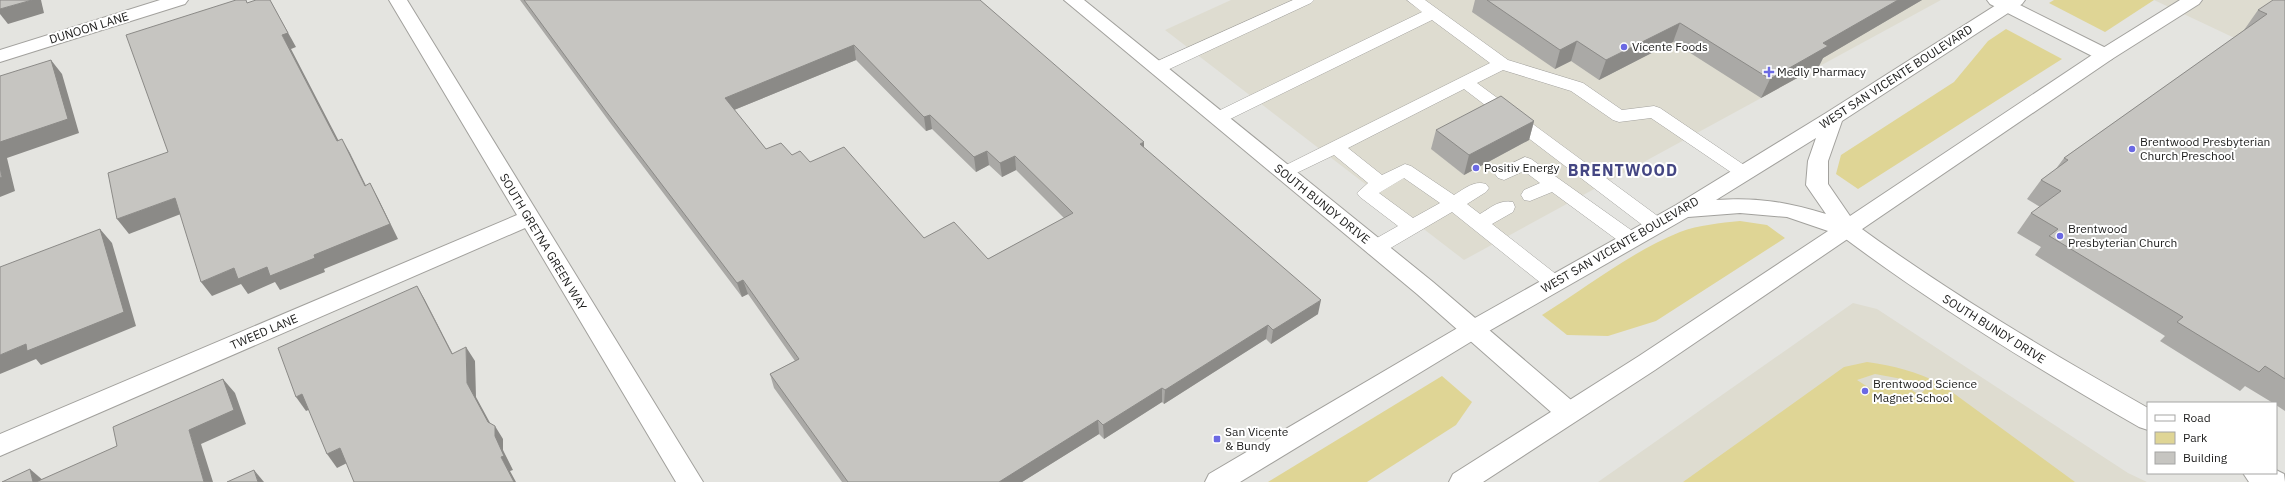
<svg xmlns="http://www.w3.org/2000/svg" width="2285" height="482" font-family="'IBM Plex Sans',sans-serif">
  <rect width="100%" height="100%" fill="#e4e4e0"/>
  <!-- built -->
  <g fill="#dedcd0">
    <polygon points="1231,0 1941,0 1464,260 1165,30"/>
    <polygon points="2154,0 2285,0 2285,62 2226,34"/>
    <polygon points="1853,303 1877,309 2128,473 2147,482 1598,482"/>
  </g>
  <!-- green -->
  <g fill="#dfd595" fill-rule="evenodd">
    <polygon points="2054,0 2154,0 2105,32 2049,3"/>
    <polygon points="2006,29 2062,59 1858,189 1836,174 1841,155 1954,82 1988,41"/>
    <path d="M1740,221L1767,225L1785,238L1656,321L1608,336L1567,335L1542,315C1587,287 1631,252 1680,232C1699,225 1720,223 1740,221Z"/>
    <path d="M1867,362C1894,366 1916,371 1941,384L2075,482H1683L1844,367ZM1875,374L1902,379L1927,388L1919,395L1906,386L1882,380L1871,389L1857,380Z"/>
    <polygon points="1442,376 1472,402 1456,425 1367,482 1268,482"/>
  </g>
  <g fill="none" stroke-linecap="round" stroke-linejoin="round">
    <!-- service casing -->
    <g stroke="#a2a19d" stroke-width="1">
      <g id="service">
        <polygon points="1293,0 1314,0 1311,3 1163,72 1151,72 1149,68 1151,64"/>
        <path d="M1407,0H1425L1508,60L1583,83L1622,110L1654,106L1660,108L1750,169L1753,173L1750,177L1744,179L1738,177L1651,118L1619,122L1613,120L1571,91L1503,70L1477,83L1663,220L1665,225L1663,230L1656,232L1649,230L1464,89L1348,148L1382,175L1405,164L1411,166L1454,195C1464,189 1474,180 1486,184L1489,188L1486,192L1467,204L1480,214C1490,208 1500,199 1513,202L1515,207L1513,212L1492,224L1561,278L1564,283L1561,288L1554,290L1547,288L1452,212L1382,253L1375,255L1368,253L1365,248L1368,243L1398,226L1360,197L1357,193L1368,183L1334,155L1284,179L1278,177L1275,173L1278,169L1490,63L1432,20L1224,122L1218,124L1212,122L1209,118L1212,114L1422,12ZM1404,178L1440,203L1413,218L1379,193Z"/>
        <polygon points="1525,157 1531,159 1638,235 1640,240 1638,245 1631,247 1624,245 1552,192 1530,201 1524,200 1521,195 1524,190 1540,183 1524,171 1504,180 1498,178 1495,174 1498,170"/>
      </g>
    </g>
    <!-- minor casing -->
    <g stroke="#a2a19d" stroke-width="2">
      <g id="minor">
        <polygon points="160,0 188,0 185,4 0,62 0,50"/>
        <polygon points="389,0 407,0 703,482 676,482 525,228 0,456 0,434 517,215"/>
        <polygon points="1987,0 2010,0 2112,51 2114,55 2112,59 2105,61 2098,59 1990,4"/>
      </g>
    </g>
    <!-- tertiary casing -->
    <g stroke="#a2a19d" stroke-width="2">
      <g id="tertiary">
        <polygon points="1064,0 1084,0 1433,282 1577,405 1580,412 1577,419 1568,422 1559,419 1417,294"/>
        <path d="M1847,221L1855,224C1948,292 2047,351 2148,408V430L2139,427C2036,368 1935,306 1839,234L1836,229L1839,224Z"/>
        <polygon points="2276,470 2284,474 2285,482 2249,482 2243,473 2276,473"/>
      </g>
    </g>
    <!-- secondary casing -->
    <g stroke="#a2a19d" stroke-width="2">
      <path id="secondary" d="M2004,0H2025L2022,4L1842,121L1828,161V184L1850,216L2098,51L2180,0H2202L2199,4L2112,59L1655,370L1483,482H1449L1453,474L1639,356L1828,231L1787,217L1740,213L1688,217L1482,335L1240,482H1205L1209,474L1466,323L1676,205L1826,113ZM1816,138L1808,161L1806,185L1826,214C1786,202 1758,197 1716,200Z"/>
    </g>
    <!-- service -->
    <use href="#service" fill="#fff" fill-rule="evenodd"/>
    <!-- minor -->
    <use href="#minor" fill="#fff" fill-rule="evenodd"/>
    <!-- tertiary -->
    <use href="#tertiary" fill="#fff" fill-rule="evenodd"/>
    <!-- secondary -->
    <use href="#secondary" fill="#fff" fill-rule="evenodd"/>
  </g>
  <!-- wall -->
  <g fill="#aaa9a6" fill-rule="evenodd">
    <path d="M520,0H980L1144,148L1318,314L1271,344L1266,339L1164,404L1162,402L1104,439L1099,434L1022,482H842L774,388L770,374L795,361L748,294L742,297L611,124ZM856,60L926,131L932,129L976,172L989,165L1002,177L1016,170L1064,218L988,259L924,238L810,162L792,155L766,149L734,110Z"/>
    <polygon points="1475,0 1922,0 1823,58 1819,66 1761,98 1673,42 1599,80 1571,61 1555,69 1472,12"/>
    <polygon points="2285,0 2285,411 2276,405 2276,403 2273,403 2245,386 2240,391 2160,341 2165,336 2035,255 2041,247 2017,233 2031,213 2040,207 2027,199 2041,180 2055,170 2064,158 2245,30 2244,30 2258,10"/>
    <polygon points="1534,121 1529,140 1464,175 1431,149 1436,130"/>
  </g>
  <!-- shaded-wall -->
  <g fill="#8b8a87">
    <polygon points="32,0 41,0 44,13 8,24 0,14 0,9"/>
    <polygon points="270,0 296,47 291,49 346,155 337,141 282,35"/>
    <polygon points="1898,0 1922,0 1823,58 1819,66 1761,98 1770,79 1823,43"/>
    <polygon points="1680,23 1673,42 1599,80 1606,60"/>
    <polygon points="1577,41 1571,61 1555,69 1560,50"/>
    <polygon points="854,45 856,60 729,112 725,98"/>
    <polygon points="51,60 62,74 79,133 7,158 15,191 0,197 0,142"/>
    <polygon points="930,115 932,129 926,131 924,117"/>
    <polygon points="1534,121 1529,140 1464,175 1469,155"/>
    <polygon points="342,139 350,153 373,200 365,186"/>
    <polygon points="1144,142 1144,156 1140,144"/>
    <polygon points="987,151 989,165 976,172 974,157"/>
    <polygon points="1015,156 1016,170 1002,177 1000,163"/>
    <polygon points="370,183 378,198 398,239 324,269 325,272 280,290 275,282 248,294 241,284 212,296 201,282 234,268 267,267 314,255"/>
    <polygon points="175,198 186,212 129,234 117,219"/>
    <polygon points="100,229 112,243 136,326 41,365 36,359 0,374 0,355 26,344"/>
    <polygon points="743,280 748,294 742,297 737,283"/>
    <polygon points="417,286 425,300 460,368 452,354"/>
    <polygon points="1321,300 1318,314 1271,344 1273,330"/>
    <polygon points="1268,325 1266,339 1164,404 1165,390"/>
    <polygon points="466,347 475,361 476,397 495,432 495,426 503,439 503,450 513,470 510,471 516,482 514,482 501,457 467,383"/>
    <polygon points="223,379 235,393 246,424 201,444 213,482 204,482 189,430"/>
    <polygon points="1162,388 1162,402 1104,439 1103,425"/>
    <polygon points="302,394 313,408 306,411 296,397"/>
    <polygon points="1098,420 1099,434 1022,482 999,482"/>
    <polygon points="340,448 351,461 337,468 327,454"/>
    <polygon points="30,469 45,482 33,482"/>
    <polygon points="254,470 264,482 258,482"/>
  </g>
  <!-- building -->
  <g fill="#c6c5c1" stroke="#8b8a87" fill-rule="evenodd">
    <polygon points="0,0 32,0 0,9"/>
    <polygon points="236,0 246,0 247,3 256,0 270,0 288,33 282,35 337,141 342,139 365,186 370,183 390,224 314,255 315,258 270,276 267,267 238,279 234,268 201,282 175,198 117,219 108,173 168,152 126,35"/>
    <path d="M524,0H980L1144,142L1140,144L1321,300L1273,330L1268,325L1165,390L1162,388L1103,425L1098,420L999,482H848L770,374L799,359L743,280L737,283L605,110ZM854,45L924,117L930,115L974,157L987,151L1000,163L1015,156L1073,213L988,259L954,222L924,238L844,147L810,162L800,151L792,155L781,143L766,149L725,98Z"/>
    <polygon points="1487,0 1898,0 1823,43 1828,46 1770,79 1680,23 1606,60 1577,41 1560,50"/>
    <polygon points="2273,0 2285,0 2285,379 2265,366 2259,372 2177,322 2183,317 2051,237 2049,236 2058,229 2031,213 2061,191 2041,180 2068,160 2064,158 2267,14 2258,10"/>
    <polygon points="51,60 68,119 0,142 0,76"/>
    <polygon points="1501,96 1534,121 1469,155 1436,130"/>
    <polygon points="0,167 2,177 0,178"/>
    <polygon points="100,229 124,312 27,351 26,344 0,355 0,267"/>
    <polygon points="417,286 452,354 466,347 467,383 488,422 495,426 495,436 504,456 501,457 514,482 354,482 340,448 327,454 302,394 296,397 278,348"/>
    <polygon points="223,379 234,410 189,430 204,482 36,482 117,446 113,427"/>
    <polygon points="30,469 33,482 2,482"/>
    <polygon points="254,470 258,482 227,482"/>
  </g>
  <!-- markers -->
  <g fill="#6b69e3" stroke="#fff" stroke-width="1.5">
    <circle cx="1624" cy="47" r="4"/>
    <path d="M1767 66h4v4h4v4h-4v4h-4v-4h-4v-4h4z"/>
    <circle cx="2132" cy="149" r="4"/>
    <circle cx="1476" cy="168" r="4"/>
    <circle cx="2060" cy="236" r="4"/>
    <circle cx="1865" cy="391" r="4"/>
    <rect x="1213" y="435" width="8" height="8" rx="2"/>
  </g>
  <g text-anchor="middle" stroke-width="4" stroke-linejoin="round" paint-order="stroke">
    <!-- street labels -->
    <g font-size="12" fill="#1d1d1c" stroke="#fff">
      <text transform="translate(89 28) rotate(-17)" y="4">DUNOON LANE</text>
      <text transform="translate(1896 77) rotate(-33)" y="4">WEST SAN VICENTE BOULEVARD</text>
      <text transform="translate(1322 204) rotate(39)" y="4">SOUTH BUNDY DRIVE</text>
      <text transform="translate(543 242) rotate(59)" y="4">SOUTH GRETNA GREEN WAY</text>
      <text transform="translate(1620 245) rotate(-30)" y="4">WEST SAN VICENTE BOULEVARD</text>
      <text transform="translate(1994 329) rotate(32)" y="4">SOUTH BUNDY DRIVE</text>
      <text transform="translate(264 332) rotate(-23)" y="4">TWEED LANE</text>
    </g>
    <!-- poi labels -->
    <g font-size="12" fill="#1d1d1c" stroke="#fff" text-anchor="start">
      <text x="1632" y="51">Vicente Foods</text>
      <text x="1777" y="76">Medly Pharmacy</text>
      <text x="2140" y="146">Brentwood Presbyterian<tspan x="2140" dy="14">Church Preschool</tspan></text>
      <text x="1484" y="172">Positiv Energy</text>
      <text x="2068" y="233">Brentwood<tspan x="2068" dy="14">Presbyterian Church</tspan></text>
      <text x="1873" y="388">Brentwood Science<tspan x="1873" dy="14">Magnet School</tspan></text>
      <text x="1225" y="436">San Vicente<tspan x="1225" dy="14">&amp; Bundy</tspan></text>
    </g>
    <!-- district labels -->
    <g font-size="16" font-weight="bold" letter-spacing="1" fill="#444683" stroke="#fff">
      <text x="1623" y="176">BRENTWOOD</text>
    </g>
  </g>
  <!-- legend -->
  <rect x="2147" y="402" width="130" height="72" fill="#ffffff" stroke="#a5a5a4"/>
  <rect x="2155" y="415" width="20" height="6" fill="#ffffff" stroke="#a5a5a4"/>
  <text x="2183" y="422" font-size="12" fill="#1d1d1c">Road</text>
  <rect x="2155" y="432" width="20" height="12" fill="#dfd595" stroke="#a5a5a4"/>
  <text x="2183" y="442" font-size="12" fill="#1d1d1c">Park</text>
  <rect x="2155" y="452" width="20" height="12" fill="#c6c5c1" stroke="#a5a5a4"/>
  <text x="2183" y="462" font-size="12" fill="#1d1d1c">Building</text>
</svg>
